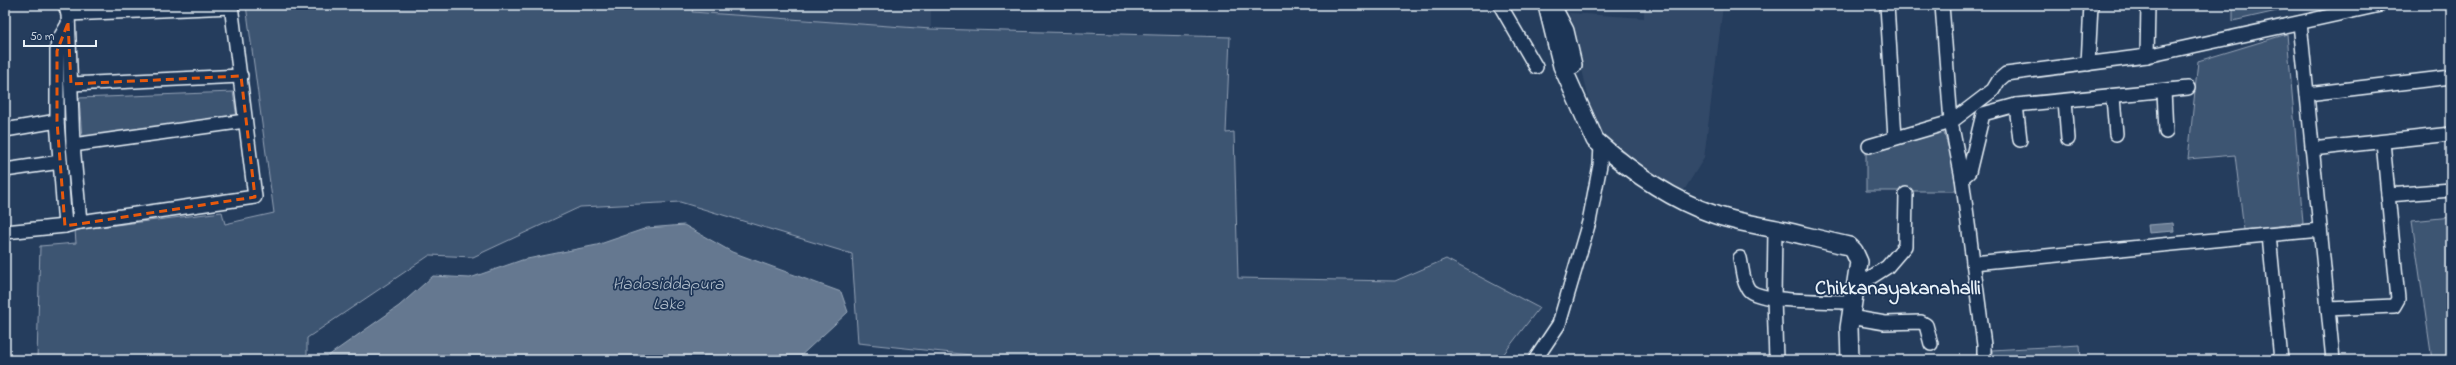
<svg xmlns="http://www.w3.org/2000/svg" width="2456" height="365" font-family="'Indie Flower',sans-serif">
  <rect width="100%" height="100%" fill="#253d5d"/>
  <filter id="ink" filterUnits="userSpaceOnUse"><feTurbulence type="fractalNoise" baseFrequency=".025" numOctaves="2"/><feDisplacementMap in="SourceGraphic" scale="8" xChannelSelector="R" yChannelSelector="G"/><feConvolveMatrix kernelMatrix="1 2 1 2 8 2 1 2 1" color-interpolation-filters="sRGB"/></filter>
  <g filter="url(#ink)">
    <!-- built -->
    <g fill="#334a68">
      <polygon points="694,5 931,5 931,29 692,12"/>
      <polygon points="1644,5 1723,6 1704,158 1683,192 1598,138 1569,13 1644,18"/>
    </g>
    <!-- green -->
    <g fill="#3e5472" stroke="#93a2b5">
      <polygon points="246,5 694,5 692,12 931,29 1230,37 1226,133 1234,132 1238,278 1395,281 1446,259 1539,308 1499,360 1018,360 858,343 852,254 680,202 580,207 473,257 430,255 307,338 307,360 37,360 40,246 76,243 75,230 222,212 225,224 274,213"/>
      <polygon points="2233,5 2290,5 2290,8 2233,21"/>
      <polygon points="2287,34 2303,223 2244,230 2235,155 2188,159 2198,61"/>
      <polygon points="233,92 237,118 82,138 79,98"/>
      <polygon points="1943,130 1960,184 1958,191 1866,191 1866,151"/>
      <polygon points="2451,217 2451,360 2432,360 2412,221"/>
      <polygon points="2080,345 2081,360 1993,360 1992,350"/>
    </g>
    <!-- water -->
    <g fill="#657890" stroke="#99a8ba">
      <polygon points="2173,223 2174,231 2149,233 2148,225"/>
      <polygon points="684,225 732,252 841,292 848,312 796,360 327,360 328,356 399,306 433,276 470,278 522,260 597,245 647,228"/>
    </g>
    <g fill="none" stroke-linecap="round" stroke-linejoin="round">
      <!-- minor casing -->
      <g stroke="#e8f1f8" stroke-width="16">
        <g id="minor">
          <polyline points="65,5 68,14 73,145 80,222 255,197 231,5"/>
          <polyline points="1500,5 1536,67"/>
          <polyline points="1887,5 1895,138"/>
          <polyline points="68,14 232,7"/>
          <polyline points="2300,23 2333,360"/>
          <polyline points="68,24 58,41 57,51 57,121 65,226 80,222"/>
          <polyline points="2147,56 2148,5"/>
          <polyline points="2088,64 2091,5"/>
          <polyline points="71,84 241,76"/>
          <polyline points="2164,91 2166,132"/>
          <polyline points="2307,94 2451,77"/>
          <polyline points="2113,97 2116,134"/>
          <polyline points="2065,101 2068,139"/>
          <polyline points="2016,105 2020,140"/>
          <polyline points="5,130 57,121"/>
          <polyline points="73,145 245,121"/>
          <polyline points="1869,146 1951,122 1942,5"/>
          <polyline points="2312,149 2451,134"/>
          <polyline points="5,170 60,162"/>
          <polyline points="1962,178 1969,172 1983,114 2016,105 2188,88"/>
          <polyline points="2388,195 2451,190"/>
          <polyline points="1775,229 1774,298 1776,360"/>
          <polyline points="5,232 65,226"/>
          <polyline points="2269,235 2281,360"/>
          <path d="M1740,258C1742,267 1743,283 1749,290C1761,303 1833,301 1853,302"/>
          <polyline points="1973,263 2320,230"/>
          <polyline points="1854,288 1887,267 1905,246 1906,194"/>
          <polyline points="2328,309 2394,306 2398,299 2383,142"/>
          <polyline points="1850,317 1885,323 1921,322 1926,325 1931,344"/>
          <polyline points="1535,360 1559,324 1589,222 1600,165 1601,145"/>
          <polyline points="1984,360 1984,345 1962,178 1951,122 1993,90 1999,80 2006,74 2147,56 2380,5"/>
        </g>
      </g>
      <!-- major casing -->
      <g stroke="#e8f1f8" stroke-width="20">
        <g id="major">
          <path d="M1547,5L1562,66L1595,140C1629,170 1669,199 1713,214C1735,222 1758,225 1781,230C1803,235 1826,241 1849,246L1854,251L1859,262L1849,328L1850,360"/>
          <polyline points="1553,8 1565,31 1573,65"/>
        </g>
      </g>
      <!-- minor -->
      <use href="#minor" stroke="#1d3557" stroke-width="13"/>
      <!-- major -->
      <use href="#major" stroke="#1d3557" stroke-width="17"/>
    </g>
  </g>
  <!-- marked area -->
  <path fill="none" stroke="#e8590c" stroke-width="3" stroke-dasharray="8 5" stroke-linejoin="round" d="M68,23L71,84L241,76L255,197L65,226L57,121V51Z"/>
  <g text-anchor="middle" stroke-width="3.5" stroke-linejoin="round" paint-order="stroke">
    <!-- water labels -->
    <g font-size="17" font-style="italic" fill="#b4c1ce" stroke="#1d3557">
      <text x="668" y="289">Hadosiddapura<tspan x="668" dy="20">Lake</tspan></text>
    </g>
    <!-- district labels -->
    <g font-size="20" font-weight="bold" fill="#e8f1f8" stroke="#1d3557">
      <text x="1898" y="294">Chikkanayakanahalli</text>
    </g>
  </g>
  <!-- margin -->
  <rect width="2456" height="365" fill="none" stroke="#1d3557" stroke-width="20"/>
  <rect x="10" y="10" width="2436" height="345" fill="none" stroke="#e8f1f8" stroke-width="1.5" filter="url(#ink)"/>
  <!-- scale -->
  <path d="M24 40v6h72v-6" fill="none" stroke="#e8f1f8" stroke-width="2"/>
  <text x="30" y="40" font-size="12" fill="#e8f1f8" stroke="#1d3557" stroke-width="3" paint-order="stroke">50 m</text>
</svg>
